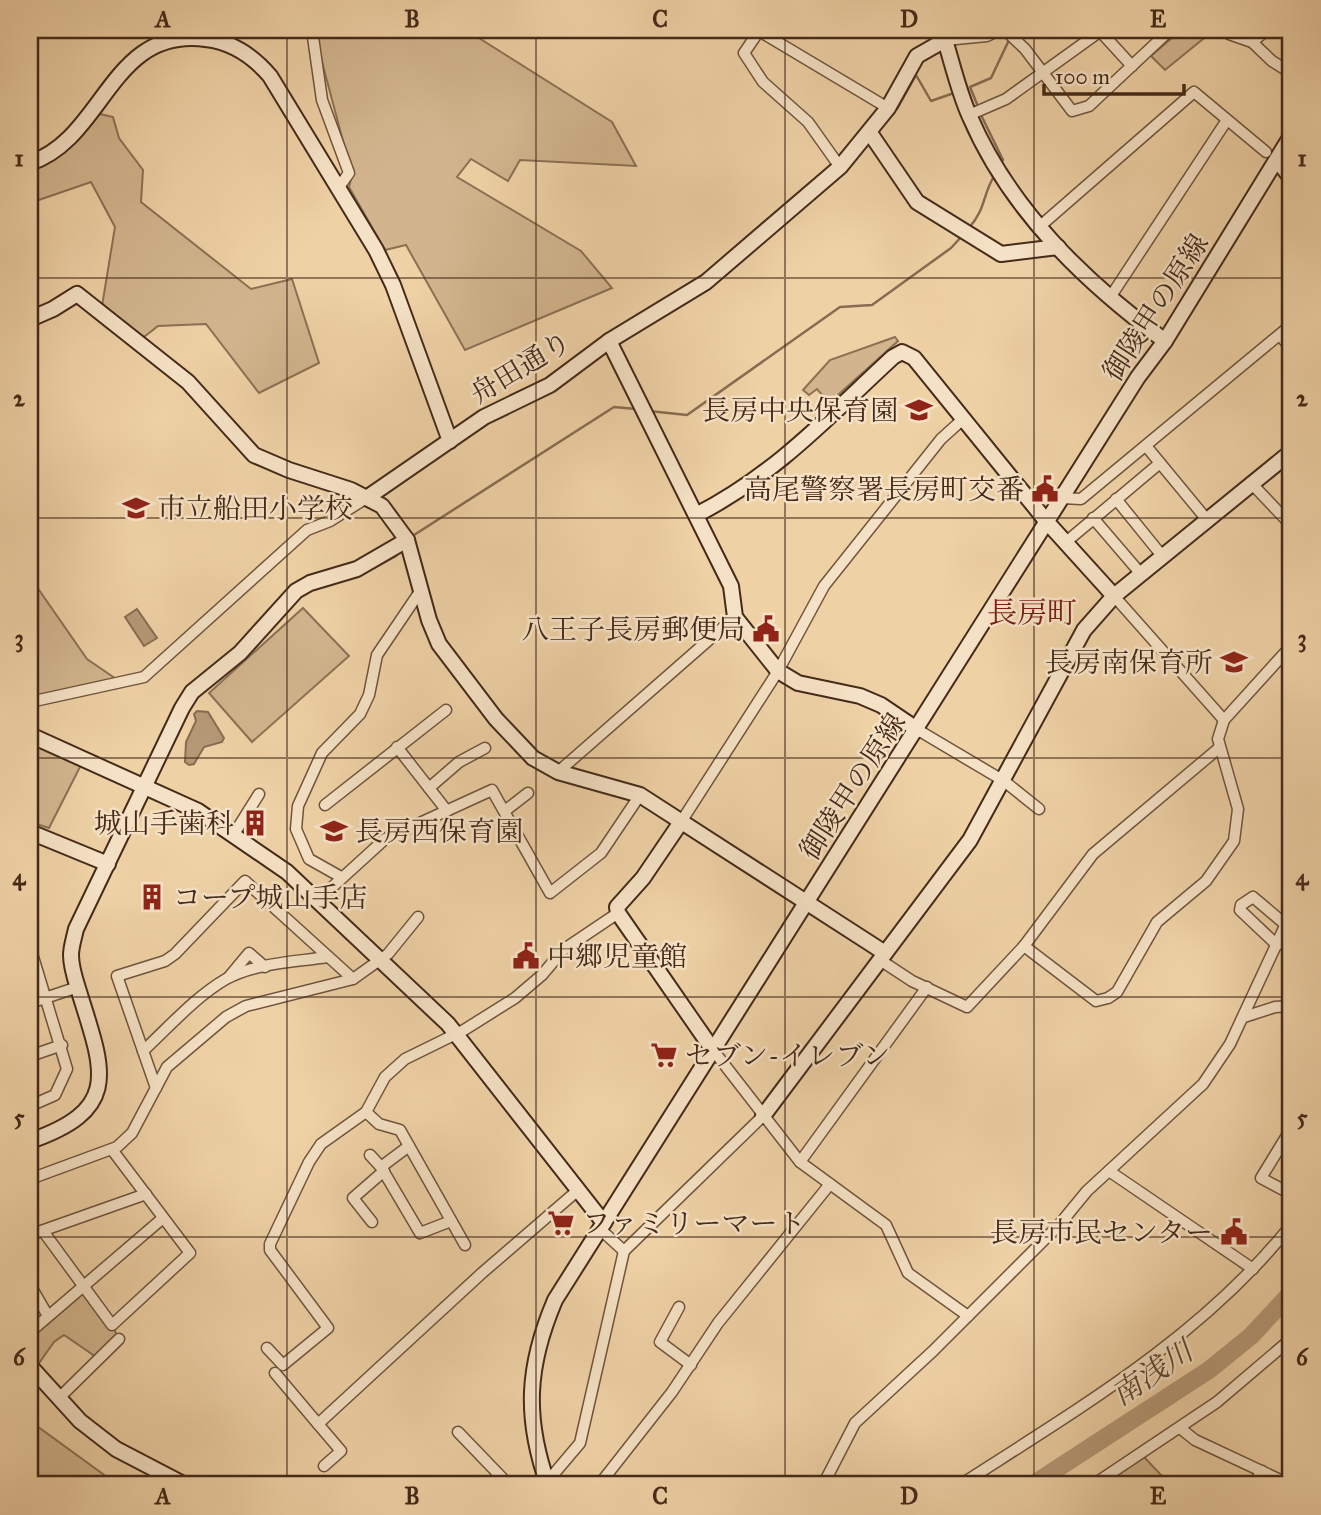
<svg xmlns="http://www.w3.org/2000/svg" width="1321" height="1515" font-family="'IM FELL Great Primer','Noto Serif JP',serif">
  <rect width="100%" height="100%" fill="#efd1a6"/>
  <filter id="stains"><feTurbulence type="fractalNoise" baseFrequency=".00286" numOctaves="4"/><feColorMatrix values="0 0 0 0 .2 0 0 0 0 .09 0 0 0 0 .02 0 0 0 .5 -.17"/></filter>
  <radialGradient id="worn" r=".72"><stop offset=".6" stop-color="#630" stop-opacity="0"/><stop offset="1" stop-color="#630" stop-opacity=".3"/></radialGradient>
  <!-- green -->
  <g fill="#d2b58e" stroke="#8b7054" stroke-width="2">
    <polygon points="318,30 472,30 479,38 612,122 636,166 520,160 508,181 471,159 457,177 581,251 612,288 465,350 406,245 385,250 349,187 352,175 317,43"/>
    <polygon points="1181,30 1214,30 1165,70 1151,56"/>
    <polygon points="96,113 113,117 119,138 143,170 141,202 251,289 292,279 319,363 259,393 206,324 158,326 135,344 100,318 115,227 91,182 30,203 30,173 57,156"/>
    <polygon points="895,337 898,341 829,403 817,389 809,395 803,390 830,360"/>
    <polygon points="30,577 87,659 122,683 30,702"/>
    <polygon points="303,608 349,656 252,742 209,693"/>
    <polygon points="30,743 81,765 49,828 30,822"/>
    <polygon points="82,1287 112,1325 119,1339 99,1359 64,1335 54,1342 37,1366 30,1357 30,1332"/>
    <polygon points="30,1421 118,1485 30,1485"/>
    <polygon points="1144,1457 1164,1478 1159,1485 1102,1485"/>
  </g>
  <!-- water -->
  <g fill="#b59876" stroke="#886c51" stroke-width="2">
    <polygon points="137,609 157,638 144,646 125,617"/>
    <polygon points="197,711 208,712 224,738 222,742 204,747 194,764 189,765 185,762 186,742 196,721 194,714"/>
  </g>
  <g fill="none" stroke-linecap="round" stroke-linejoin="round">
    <!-- stream -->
    <g stroke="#886c51" stroke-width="2.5">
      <polyline points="977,104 970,87 991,78 1009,40"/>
      <polyline points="897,109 916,75 931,101 954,93"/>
      <polyline points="982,117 1003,160"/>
      <path d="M969,228C986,208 982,197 994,176"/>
      <polyline points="649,411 687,415 840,307 872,305 951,248 962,236"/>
      <polyline points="414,535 614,407 636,409"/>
      <polyline points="374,568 396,556"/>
    </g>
    <!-- river -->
    <polyline stroke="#b59876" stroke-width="18" points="1032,1485 1209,1370 1251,1336 1291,1293"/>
    <!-- street casing -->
    <g stroke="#6f543c" stroke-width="13">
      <g id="street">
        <polyline points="312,30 322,100 349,173 339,187"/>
        <polyline points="942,30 945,40 987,36 999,30"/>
        <polyline points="1005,30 1025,49 1072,111 1089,106 1170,30"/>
        <polyline points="1099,30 1132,66"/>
        <polyline points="1226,30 1229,34 1252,42 1272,61 1291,73"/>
        <polyline points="1252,42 1267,30"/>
        <polyline points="969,115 1006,99 1102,30"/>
        <polyline points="840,167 808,122 763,82 744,53 759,31 888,108"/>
        <polyline points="1038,228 1194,92 1266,152"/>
        <polyline points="1111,296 1227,120"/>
        <polyline points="1280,335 1291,349"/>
        <polyline points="1146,446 1208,521"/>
        <polyline points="1253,485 1291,525"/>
        <polyline points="1062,498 1081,499 1291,325"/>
        <polyline points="1116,499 1163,557"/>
        <polyline points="1093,518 1141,574"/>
        <polyline points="1066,542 1160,463"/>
        <polyline points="1114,596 1224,720"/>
        <polyline points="30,702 144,677 307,530 330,521 368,497"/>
        <polyline points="918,730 1004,781 1039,809"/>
        <polyline points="397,747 447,811"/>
        <polyline points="558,772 735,617"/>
        <polyline points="429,788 459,762 485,748"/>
        <polyline points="325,805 446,710"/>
        <polyline points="506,810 528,793"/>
        <polyline points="681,822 778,671 824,586 941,439 962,420"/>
        <polyline points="234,834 259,794"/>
        <polyline points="341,877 309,859 296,829 298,806 322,753 360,714 369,695 377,655 421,590"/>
        <polyline points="318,900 385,839 492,790 550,893 601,853 640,795"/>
        <polyline points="1277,945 1240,910 1241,905 1253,897 1286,925"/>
        <polyline points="1024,946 1096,1001 1108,998 1117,992 1157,922 1206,881 1234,841 1238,809 1218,739 1224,720 1291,646"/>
        <polyline points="30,947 67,1069 55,1095 30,1106"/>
        <polyline points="880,960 912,981 967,1007 1024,946 1093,854 1219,748"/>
        <polyline points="229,977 249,953 265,967"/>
        <polyline points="30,1003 78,987"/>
        <polyline points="1244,1017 1275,1007 1291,1006"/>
        <polyline points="713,1050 800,1162 886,1225 908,1273 968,1316"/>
        <path d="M143,1051C169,1027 195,997 226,979C255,963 295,962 327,957"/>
        <polyline points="30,1056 62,1045"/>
        <polyline points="156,1088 117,976 165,961 175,954 245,881 353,979"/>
        <polyline points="366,1112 379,1124 400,1130 465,1245"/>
        <polyline points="1291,1129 1261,1178 1291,1194"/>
        <polyline points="409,1146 381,1167 420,1233 451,1221"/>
        <polyline points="370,1155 381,1167"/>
        <polyline points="800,1162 927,987"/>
        <polyline points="1109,1171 1253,1269"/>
        <polyline points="30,1179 117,1147 132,1133 167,1067 226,1017 246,1006 353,979 388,954 418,917"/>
        <polyline points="372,1222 353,1198 384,1171"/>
        <polyline points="600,1229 624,1251"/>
        <polyline points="43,1231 112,1325 190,1253 113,1151"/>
        <polyline points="30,1235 146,1194"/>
        <polyline points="30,1285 48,1316"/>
        <polyline points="679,1307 660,1342 691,1365"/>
        <polyline points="30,1332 163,1218"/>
        <polyline points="267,1348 283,1365 328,1328 270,1250 270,1244 309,1162 321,1144 366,1112 385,1077 405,1059 464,1030 515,998 542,975 563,950 618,913"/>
        <polyline points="275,1373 318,1424"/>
        <polyline points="58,1399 119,1339"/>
        <polyline points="1180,1428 1195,1440 1291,1485"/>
        <polyline points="458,1432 509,1485"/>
        <polyline points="324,1466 341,1451 318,1424 482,1273 577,1191"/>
        <polyline points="547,1482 580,1443 624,1251 763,1116"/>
        <polyline points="599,1485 672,1392 718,1323 830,1184"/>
        <polyline points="823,1485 855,1423 933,1351 1059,1225 1087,1191 1203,1084 1230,1044 1291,913"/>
        <path d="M960,1485C1078,1409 1203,1336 1291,1225"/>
        <polyline points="1093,1485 1217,1402 1291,1339"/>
        <polyline points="1253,1485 1262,1471"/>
      </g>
    </g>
    <!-- secondary casing -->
    <g stroke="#442a19" stroke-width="18">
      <g id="secondary">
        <polyline points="870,133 917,202 1001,254 1058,247"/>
        <polyline points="1277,160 1291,178"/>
        <path d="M30,163C105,138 110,26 206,39C232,42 253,56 270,76L376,250L393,285L450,441"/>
        <polyline points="30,319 53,309 77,294 188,382 254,455 289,470 351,490 382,506 407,540 429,620 439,644 496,719 533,758 558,772 640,795 885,953"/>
        <polyline points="609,341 731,586 735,617 778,671 798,683 860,696 881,705 918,730"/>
        <path d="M368,497L484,417L550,385L609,341L706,282L840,167L888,108L917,56L945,40C953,66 959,93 970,117C1010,210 1085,282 1165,341"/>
        <path d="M696,515C775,475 829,416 893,357L902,352L914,358L1047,522L1114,596"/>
        <polyline points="30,735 198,811 287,872 448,1024 604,1223"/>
        <polyline points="681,822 643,878 617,907 618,913 713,1050"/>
        <polyline points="30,832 108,864"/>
        <polyline points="763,1116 970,840 1084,630 1114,596 1291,452"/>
        <path d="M30,1141C119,1110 105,1074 81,998C77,984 71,970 71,955C71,947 74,938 76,929L182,708L192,692L240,653L296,591L310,583L357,569L407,540"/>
        <polyline points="30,1366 80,1421 116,1449 185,1485"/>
        <path d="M548,1485C524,1417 527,1366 555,1300L1138,377L1165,341L1291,136"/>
      </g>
    </g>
    <!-- street -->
    <use href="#street" stroke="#f5e1c5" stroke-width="10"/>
    <!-- secondary -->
    <use href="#secondary" stroke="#f5e1c5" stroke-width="14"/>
  </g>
  <!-- grid -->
  <path fill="none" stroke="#442a19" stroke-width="2" stroke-opacity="0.55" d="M287,30V1485M536,30V1485M785,30V1485M1034,30V1485M30,278H1291M30,518H1291M30,758H1291M30,997H1291M30,1237H1291"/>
  <!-- icons -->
  <defs>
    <g id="school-bare" transform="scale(2.1)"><path d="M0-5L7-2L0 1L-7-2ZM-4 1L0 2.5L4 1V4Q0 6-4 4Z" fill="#8f2418" stroke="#f5e1c5" stroke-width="2.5" paint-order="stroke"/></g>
    <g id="civic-bare" transform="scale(2.1)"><path d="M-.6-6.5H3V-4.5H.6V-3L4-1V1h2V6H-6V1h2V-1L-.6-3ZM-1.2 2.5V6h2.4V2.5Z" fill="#8f2418" stroke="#f5e1c5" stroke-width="2.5" paint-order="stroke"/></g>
    <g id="building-bare" transform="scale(2.1)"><path d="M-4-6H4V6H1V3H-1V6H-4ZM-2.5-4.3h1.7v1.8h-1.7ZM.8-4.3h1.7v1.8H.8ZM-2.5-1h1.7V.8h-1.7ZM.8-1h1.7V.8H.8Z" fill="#8f2418" stroke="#f5e1c5" stroke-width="2.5" paint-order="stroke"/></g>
    <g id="supermarket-bare" transform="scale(2.1)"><path d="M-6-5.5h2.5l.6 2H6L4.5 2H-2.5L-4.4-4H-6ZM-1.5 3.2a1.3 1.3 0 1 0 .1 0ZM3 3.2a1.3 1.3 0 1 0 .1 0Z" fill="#8f2418" stroke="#f5e1c5" stroke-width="2.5" paint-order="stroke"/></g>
  </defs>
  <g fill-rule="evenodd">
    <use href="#school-bare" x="919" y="410"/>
    <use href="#civic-bare" x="1045" y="489"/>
    <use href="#school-bare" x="136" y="508"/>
    <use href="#civic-bare" x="766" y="629"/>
    <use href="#school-bare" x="1234" y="662"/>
    <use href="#building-bare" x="255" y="823"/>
    <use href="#school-bare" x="334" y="831"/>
    <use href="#building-bare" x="152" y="897"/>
    <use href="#civic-bare" x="526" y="956"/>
    <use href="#supermarket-bare" x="664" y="1055"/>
    <use href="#supermarket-bare" x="561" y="1223"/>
    <use href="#civic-bare" x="1234" y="1232"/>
  </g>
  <g text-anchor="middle" stroke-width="5" stroke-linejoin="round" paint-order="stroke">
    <!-- street labels -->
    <g font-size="28" fill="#442a19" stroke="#f5e1c5">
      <text transform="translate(1155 307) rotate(-57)" y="10">御陵甲の原線</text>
      <text transform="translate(520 367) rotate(-31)" y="10">舟田通り</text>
      <text transform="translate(852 786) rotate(-57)" y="10">御陵甲の原線</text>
    </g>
    <!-- poi labels -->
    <g font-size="28" fill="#442a19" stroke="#f5e1c5" text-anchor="end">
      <text x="898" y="420">長房中央保育園</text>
      <text x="1024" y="499">高尾警察署長房町交番</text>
      <text x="157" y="518" text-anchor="start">市立船田小学校</text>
      <text x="745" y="639">八王子長房郵便局</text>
      <text x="1213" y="672">長房南保育所</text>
      <text x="234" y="833">城山手歯科</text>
      <text x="355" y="841" text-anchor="start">長房西保育園</text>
      <text x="173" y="907" text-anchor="start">コープ城山手店</text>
      <text x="547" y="966" text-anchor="start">中郷児童館</text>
      <text x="685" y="1065" text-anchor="start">セブン-イレブン</text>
      <text x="582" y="1233" text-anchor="start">ファミリーマート</text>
      <text x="1213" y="1242">長房市民センター</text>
    </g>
    <!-- neighbourhood labels -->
    <g font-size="30" fill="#7a1f14" stroke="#f5e1c5">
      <text x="1032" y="623">長房町</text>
    </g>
    <!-- water labels -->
    <g font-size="30" font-style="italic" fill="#604630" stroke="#f5e1c5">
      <text transform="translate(1152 1373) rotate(-34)" y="10">南浅川</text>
    </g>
  </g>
  <!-- margin -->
  <rect width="1321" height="1515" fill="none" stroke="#efd1a6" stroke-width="77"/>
  <!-- scale -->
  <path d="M1044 84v10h140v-10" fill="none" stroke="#442a19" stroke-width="3.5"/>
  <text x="1055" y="84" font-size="21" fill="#442a19" stroke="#f5e1c5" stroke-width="5" paint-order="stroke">100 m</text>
  <rect x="38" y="38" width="1244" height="1438" fill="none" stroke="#442a19" stroke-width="2.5"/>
  <g font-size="23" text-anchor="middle" font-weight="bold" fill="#442a19">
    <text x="163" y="27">A</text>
    <text x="412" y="27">B</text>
    <text x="660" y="27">C</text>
    <text x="909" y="27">D</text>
    <text x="1158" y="27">E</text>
    <text x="19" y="166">1</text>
    <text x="1302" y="166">1</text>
    <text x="19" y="406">2</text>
    <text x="1302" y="406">2</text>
    <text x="19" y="646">3</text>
    <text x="1302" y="646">3</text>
    <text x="19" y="885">4</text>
    <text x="1302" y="885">4</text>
    <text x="19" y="1125">5</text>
    <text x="1302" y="1125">5</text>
    <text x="19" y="1365">6</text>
    <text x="1302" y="1365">6</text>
    <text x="163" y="1504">A</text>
    <text x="412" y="1504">B</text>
    <text x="660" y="1504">C</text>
    <text x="909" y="1504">D</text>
    <text x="1158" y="1504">E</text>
  </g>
  <rect width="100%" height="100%" filter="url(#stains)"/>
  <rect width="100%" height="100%" fill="url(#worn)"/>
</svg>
